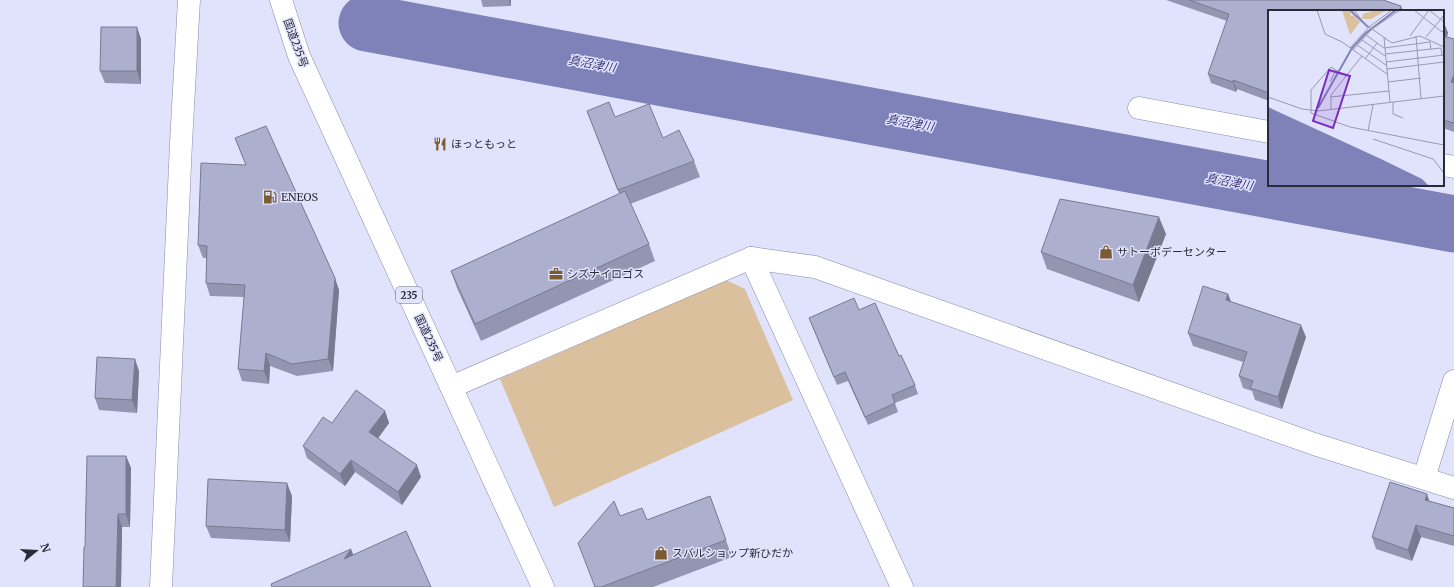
<svg xmlns="http://www.w3.org/2000/svg" width="1454" height="587" font-family="Merriweather,'Noto Sans JP',serif">
  <rect width="100%" height="100%" fill="#e1e3fd"/>
  <!-- green -->
  <polygon fill="#dbc09e" points="726,280 745,289 793,400 554,507 500,379"/>
  <g fill="none" stroke-linecap="round" stroke-linejoin="round">
    <!-- river -->
    <polyline stroke="#7f82b9" stroke-width="57" points="367,23 1454,224"/>
    <!-- street casing -->
    <g stroke="#898ba9" stroke-width="23">
      <g id="street">
        <polyline points="1139,108 1269,132"/>
        <polyline points="1443,165 1454,167"/>
        <polyline points="751,258 902,587"/>
        <polyline points="451,387 751,258 815,267 1314,444 1454,488"/>
        <polyline points="1424,478 1454,381"/>
      </g>
    </g>
    <!-- secondary casing -->
    <g stroke="#898ba9" stroke-width="23">
      <polyline id="secondary" points="161,587 181,143 189,0"/>
    </g>
    <!-- highway casing -->
    <g stroke="#898ba9" stroke-width="23">
      <polyline id="highway" points="281,0 299,56 543,587"/>
    </g>
    <!-- street -->
    <use href="#street" stroke="#fff" stroke-width="22"/>
    <!-- secondary -->
    <use href="#secondary" stroke="#fff" stroke-width="22"/>
    <!-- highway -->
    <use href="#highway" stroke="#fff" stroke-width="22"/>
  </g>
  <!-- wall -->
  <g fill="#9496b1">
    <polygon points="481,0 511,0 511,6 483,7"/>
    <polygon points="1166,0 1383,0 1401,6 1403,10 1269,11 1269,101 1237,89 1236,92 1211,83 1208,74 1227,21"/>
    <polygon points="1443,23 1444,23 1448,33 1447,37 1454,39 1454,132 1443,128"/>
    <polygon points="141,39 141,84 105,83 100,71"/>
    <polygon points="587,111 615,117 663,138 694,161 700,177 630,204 649,244 655,261 481,341 457,288 451,271 619,194"/>
    <polygon points="235,138 339,290 333,371 297,376 270,366 269,384 242,381 238,369 244,297 210,296 206,283 206,258 203,258 198,245 246,165"/>
    <polygon points="1166,234 1139,302 1047,269 1041,252"/>
    <polygon points="1228,294 1231,302 1306,337 1282,409 1255,400 1252,391 1243,388 1239,376 1243,362 1193,346 1188,333"/>
    <polygon points="859,310 899,356 915,385 918,394 895,403 898,412 868,425 848,381 837,385 809,318"/>
    <polygon points="139,371 137,413 99,410 95,398"/>
    <polygon points="385,411 389,423 378,438 421,477 402,505 355,472 345,486 307,458 303,446 332,423"/>
    <polygon points="126,456 131,468 130,527 122,527 121,587 83,587 85,547"/>
    <polygon points="292,496 290,542 211,538 206,526"/>
    <polygon points="710,496 732,557 653,587 594,587 620,516 647,520"/>
    <polygon points="1429,501 1454,508 1454,546 1421,537 1412,561 1376,549 1372,537"/>
  </g>
  <!-- shaded-wall -->
  <g fill="#787a90">
    <polygon points="509,0 511,0 511,6"/>
    <polygon points="1444,23 1448,33 1444,44 1443,41 1443,28"/>
    <polygon points="137,27 141,39 141,84 137,71"/>
    <polygon points="1454,74 1454,89 1451,82"/>
    <polygon points="1233,80 1237,89 1236,92 1233,82"/>
    <polygon points="1159,217 1166,234 1139,302 1133,285"/>
    <polygon points="335,278 339,290 333,371 328,359"/>
    <polygon points="1228,294 1233,307 1226,300"/>
    <polygon points="1301,325 1306,337 1282,409 1278,397"/>
    <polygon points="266,353 270,366 269,384 264,371"/>
    <polygon points="135,359 139,371 137,413 132,400"/>
    <polygon points="385,411 389,423 374,444 369,432"/>
    <polygon points="126,456 131,468 130,527 126,514"/>
    <polygon points="351,460 355,472 345,486 340,474"/>
    <polygon points="417,465 421,477 402,505 398,492"/>
    <polygon points="287,483 292,496 290,542 285,530"/>
    <polygon points="1427,494 1431,506 1425,500"/>
    <polygon points="118,514 122,527 121,587 116,587"/>
    <polygon points="1416,525 1421,537 1412,561 1408,550"/>
    <polygon points="351,549 359,569 344,559"/>
  </g>
  <!-- building -->
  <g fill="#acafce" stroke="#787a90">
    <polygon points="1189,0 1383,0 1401,6 1400,9 1406,11 1269,11 1269,93 1233,80 1233,82 1208,74 1229,14"/>
    <polygon points="101,27 137,27 137,71 100,71"/>
    <polygon points="1443,36 1454,39 1454,74 1451,82 1454,83 1454,123 1443,120"/>
    <polygon points="609,102 615,117 649,104 663,138 679,130 694,161 618,190 587,111"/>
    <polygon points="266,126 335,278 328,359 292,364 266,353 264,371 238,369 245,285 206,283 207,246 198,245 201,163 246,165 235,138"/>
    <polygon points="625,191 649,244 475,324 451,271"/>
    <polygon points="1060,199 1159,217 1133,285 1041,252"/>
    <polygon points="1203,286 1228,294 1226,300 1301,325 1278,397 1250,388 1253,381 1239,376 1247,352 1188,333"/>
    <polygon points="854,298 859,310 875,303 899,356 901,355 915,385 892,395 895,403 865,417 845,372 834,377 809,318"/>
    <polygon points="97,357 135,359 132,400 95,398"/>
    <polygon points="356,390 385,411 369,432 417,465 398,492 351,460 340,474 303,446 323,417 332,423"/>
    <polygon points="87,456 126,456 126,514 118,514 116,587 83,587 84,547 85,547"/>
    <polygon points="208,479 287,483 285,530 206,526"/>
    <polygon points="1390,482 1427,494 1425,500 1454,508 1454,536 1416,525 1408,550 1372,537"/>
    <polygon points="710,496 726,540 601,587 595,587 578,543 614,501 620,516 642,508 647,520"/>
    <polygon points="406,531 431,587 272,587 271,584 351,549 344,559"/>
  </g>
  <!-- icons -->
  <defs>
    <g id="restaurant-bare" transform="scale(1.08)"><path d="M-5-6h1v4h1v-4h1v4h1v-4h1v5L-1.5 .5V6h-2V.5L-5-1ZM5-6V6H3V1.5H1.5Q1.5-4 5-6Z" fill="#7b5b31" stroke="#e1e3fd" stroke-width="2.5" paint-order="stroke"/></g>
    <g id="fuel-bare" transform="scale(1.08)"><path d="M-5.5-6h7V0h2V4h1.3V-2.5L3-4.5l.8-.8L6-3V5H2.5V1h-1V6h-7ZM-4.2-4.7v3.2H.2V-4.7Z" fill="#7b5b31" stroke="#e1e3fd" stroke-width="2.5" paint-order="stroke"/></g>
    <g id="shop-bare" transform="scale(1.08)"><path d="M-5-2.5h2.3a2.7 3.5 0 0 1 5.4 0H5L5.5 6h-11ZM-1.5-2.5h3a1.5 2.3 0 0 0-3 0Z" fill="#7b5b31" stroke="#e1e3fd" stroke-width="2.5" paint-order="stroke"/></g>
    <g id="office-bare" transform="scale(1.08)"><path d="M-6-3h4V-5.5h4V-3h4V5H-6ZM-1-4.5V-3h2v-1.5ZM-6 0V1H6V0Z" fill="#7b5b31" stroke="#e1e3fd" stroke-width="2.5" paint-order="stroke"/></g>
  </defs>
  <g fill-rule="evenodd">
    <use href="#restaurant-bare" x="440" y="144"/>
    <use href="#fuel-bare" x="270" y="197"/>
    <use href="#shop-bare" x="1106" y="252"/>
    <use href="#office-bare" x="556" y="274"/>
    <use href="#shop-bare" x="661" y="553"/>
  </g>
  <g text-anchor="middle" stroke-width="3" stroke-linejoin="round" paint-order="stroke">
    <!-- shield labels -->
    <rect fill="#e1e3fd" stroke="#616273" stroke-width="1" x="396" y="287" width="26" height="16" rx="3"/>
    <g font-size="10" font-weight="bold" fill="#2a2b38">
      <text x="409" y="299">235</text>
    </g>
    <!-- street labels -->
    <g font-size="11" fill="#2a2b38" stroke="#e1e3fd">
      <text transform="translate(296 43) rotate(70)" y="4">国道235号</text>
      <text transform="translate(429 338) rotate(65)" y="4">国道235号</text>
    </g>
    <!-- poi labels -->
    <g font-size="11" fill="#2a2b38" stroke="#e1e3fd" text-anchor="start">
      <text x="451" y="148">ほっともっと</text>
      <text x="281" y="201">ENEOS</text>
      <text x="1117" y="256">サトーボデーセンター</text>
      <text x="567" y="278">シズナイロゴス</text>
      <text x="672" y="557">スバルショップ新ひだか</text>
    </g>
    <!-- water labels -->
    <g font-size="12" font-style="italic" fill="#3a367b" stroke="#e1e3fd">
      <text transform="translate(592 64) rotate(10)" y="4">真沼津川</text>
      <text transform="translate(910 123) rotate(10)" y="4">真沼津川</text>
      <text transform="translate(1229 182) rotate(10)" y="4">真沼津川</text>
    </g>
  </g>
  <!-- overview -->
  <g transform="translate(1268 10)">
    <rect width="176" height="176" fill="#e1e3fd"/>
    <path d="M74,0H82L83,6L85,5L92,12L82,25Z" fill="#dbc09e"/>
    <path d="M108,0H119L103,9H94L95,4Z" fill="#dbc09e"/>
    <path d="M0,97L113,149L154,169L161,176H0Z" fill="#7f82b9"/>
    <path fill="none" stroke="#7f82b9" stroke-width="2" d="M82,0L100,17M50,98L84,38L98,23L128,0"/>
    <path fill="none" stroke="#9899ae" stroke-width="1" d="M49,0L57,24L74,32L119,64M86,0L97,14L124,33L152,26L176,37M146,0L174,22L176,20M161,0L176,12M98,25L116,38L162,32L163,39M142,26L161,0M148,26L153,89M116,27L122,92M158,27L176,5M94,30L117,46M89,35L118,55M82,38L101,17L124,0M85,40L104,19L132,0M117,44L173,38L174,45M97,49L109,33M118,52L176,45M119,59L176,52M78,66L63,57L43,80V103L82,117L176,135M62,72L68,60M120,72L153,68M0,87L34,99L50,101L176,86M62,87L121,81M125,92V104L135,108M63,99V85L94,46M100,121L105,95M105,129L165,149L176,163"/>
    <path fill="#7b2cbf" fill-opacity="0.15" stroke="#7b2cbf" stroke-width="2" d="M61,60L82,66L65,118L45,111Z"/>
    <rect width="176" height="176" fill="none" stroke="#2a2b38" stroke-width="2"/>
  </g>
  <!-- north arrow -->
  <g transform="translate(36 551) rotate(72)" stroke="#e1e3fd" stroke-width="3" paint-order="stroke">
  <path d="M0-3L7 15L0 10L-7 15Z" fill="#2a2b38"/>
  <text y="-6" font-size="11" font-weight="bold" text-anchor="middle" fill="#2a2b38">N</text>
  </g>
</svg>
